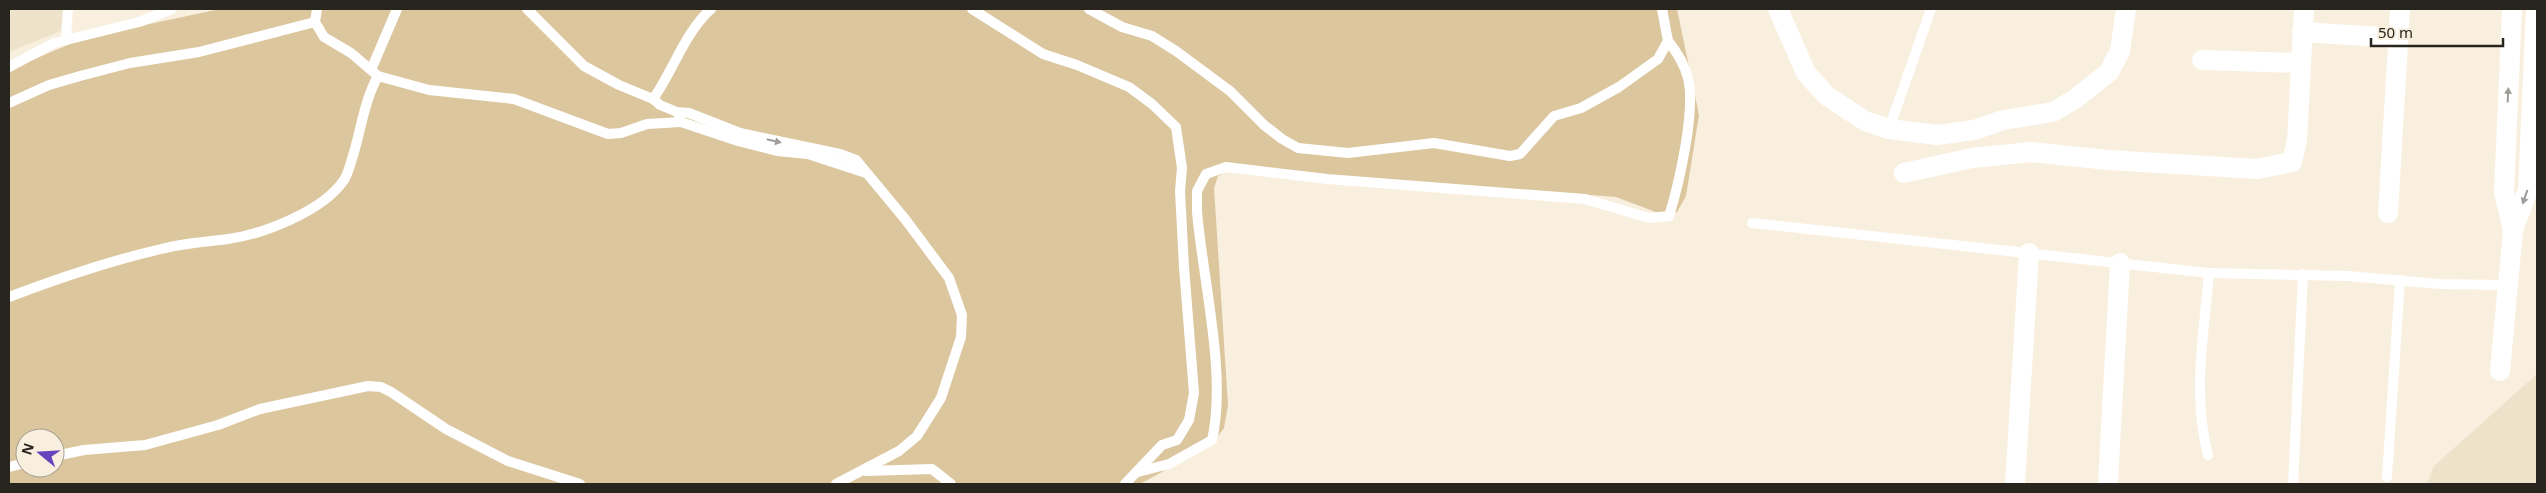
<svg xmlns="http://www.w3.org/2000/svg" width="2546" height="493" font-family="'Noto Sans',sans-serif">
  <rect width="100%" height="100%" fill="#f8efde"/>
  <!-- built -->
  <g fill="#efe2cb">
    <polygon points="9,9 63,9 61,31 9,52"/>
    <polygon points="2537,374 2537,484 2427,484 2434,466"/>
  </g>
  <!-- green -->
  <path fill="#dcc69e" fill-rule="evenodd" d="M220,9H1677L1699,115L1686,196L1677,212L1661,214L1616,197L1233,168L1218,176L1214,188L1228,405L1224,428L1211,445L1140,484H9V70L84,38ZM25,438H55V468H25Z"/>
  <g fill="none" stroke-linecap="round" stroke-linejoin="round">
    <!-- service -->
    <g stroke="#fff" stroke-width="10">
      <polyline points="317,9 315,22 324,37 351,53 378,76 429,90 514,99 608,134 621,133 647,124 681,122"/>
      <polyline points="527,9 584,66 619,85 653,99"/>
      <path d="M711,9C685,32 673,71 653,99L660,105L677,112L689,113L740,133L840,154L856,160L905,219L949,278L962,315L961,337L941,398L917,436L899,451L836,484"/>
      <polyline points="972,9 1043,54 1077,65 1129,87 1152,104 1176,127 1182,168 1180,191 1184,267 1194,393 1189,420 1177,440 1162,445 1125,484"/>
      <polyline points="1089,9 1122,27 1152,36 1176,51 1230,91 1264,125 1282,139 1298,148 1348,153 1434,143 1510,156 1520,154 1554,116 1581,108 1619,87 1658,59 1668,41 1662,9"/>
      <polyline points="66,40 68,9"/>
      <polyline points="9,67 54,43 139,22 172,9"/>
      <polyline points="371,70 397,9"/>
      <polyline points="9,103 49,85 80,76 130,63 199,52 315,22"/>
      <polyline points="679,117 681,122 738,141 777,151 808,154 866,173"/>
      <polyline points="1889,129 1931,9"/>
      <polyline points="1752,223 2209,273 2348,276 2440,284 2506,285"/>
      <path d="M9,297C59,278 109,261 161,249C183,243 205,242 228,239C264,234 323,211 344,180C348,174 350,165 352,159C361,131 364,101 378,76"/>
      <path d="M2208,455C2192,395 2204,334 2209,273"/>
      <polyline points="55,456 84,450 145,445 218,425 260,409 368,386 381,387 391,392 446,429 508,461 580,484"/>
      <polyline points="9,467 25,463"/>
      <polyline points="866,471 932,469 951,484"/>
      <path d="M1138,472L1169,464L1212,440C1227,375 1203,281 1197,212V191L1206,174L1226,167L1327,179L1585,199L1649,218L1669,216C1679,184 1696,110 1688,78C1684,63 1677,52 1668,41"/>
      <polyline points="2387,477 2400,280"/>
      <polyline points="2293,484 2303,274"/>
    </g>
    <!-- minor -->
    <g stroke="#fff" stroke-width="20">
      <polyline points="1778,9 1806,73 1827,96 1865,121 1889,129 1937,135 1974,130 2003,120 2053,112 2075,99 2109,72 2120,51 2126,9"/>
      <polyline points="2512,9 2504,192 2513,230"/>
      <polyline points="2302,32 2398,38"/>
      <polyline points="2202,60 2300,63"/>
      <polyline points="1904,173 1972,158 2031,152 2109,160 2257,169 2292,162 2297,140 2304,9"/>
      <polyline points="2388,213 2400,9"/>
      <polyline points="2500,371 2513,230 2528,190 2536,9"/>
      <polyline points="2015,484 2029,253"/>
      <polyline points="2108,484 2120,263"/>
    </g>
  </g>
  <!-- one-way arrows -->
  <defs><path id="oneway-solid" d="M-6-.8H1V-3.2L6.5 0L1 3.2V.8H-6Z" transform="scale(1.25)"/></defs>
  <g fill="#9e9d9a">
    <use href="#oneway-solid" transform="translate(2508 95) rotate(-87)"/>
    <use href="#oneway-solid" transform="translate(774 141) rotate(13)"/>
    <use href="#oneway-solid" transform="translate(2525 197) rotate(109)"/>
  </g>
  <!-- border -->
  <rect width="2546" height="493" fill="none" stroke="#28251f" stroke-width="20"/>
  <!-- north arrow -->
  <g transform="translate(40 453) rotate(288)"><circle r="24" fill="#f8efde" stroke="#a59e92"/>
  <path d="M0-4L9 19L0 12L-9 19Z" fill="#6744bd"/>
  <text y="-8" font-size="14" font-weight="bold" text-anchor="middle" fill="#28251f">N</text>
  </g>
  <!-- scale -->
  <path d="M2371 38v8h132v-8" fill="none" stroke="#28251f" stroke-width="2.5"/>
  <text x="2378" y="38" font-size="15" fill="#28251f" stroke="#f8efde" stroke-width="4" paint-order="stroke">50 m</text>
</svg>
